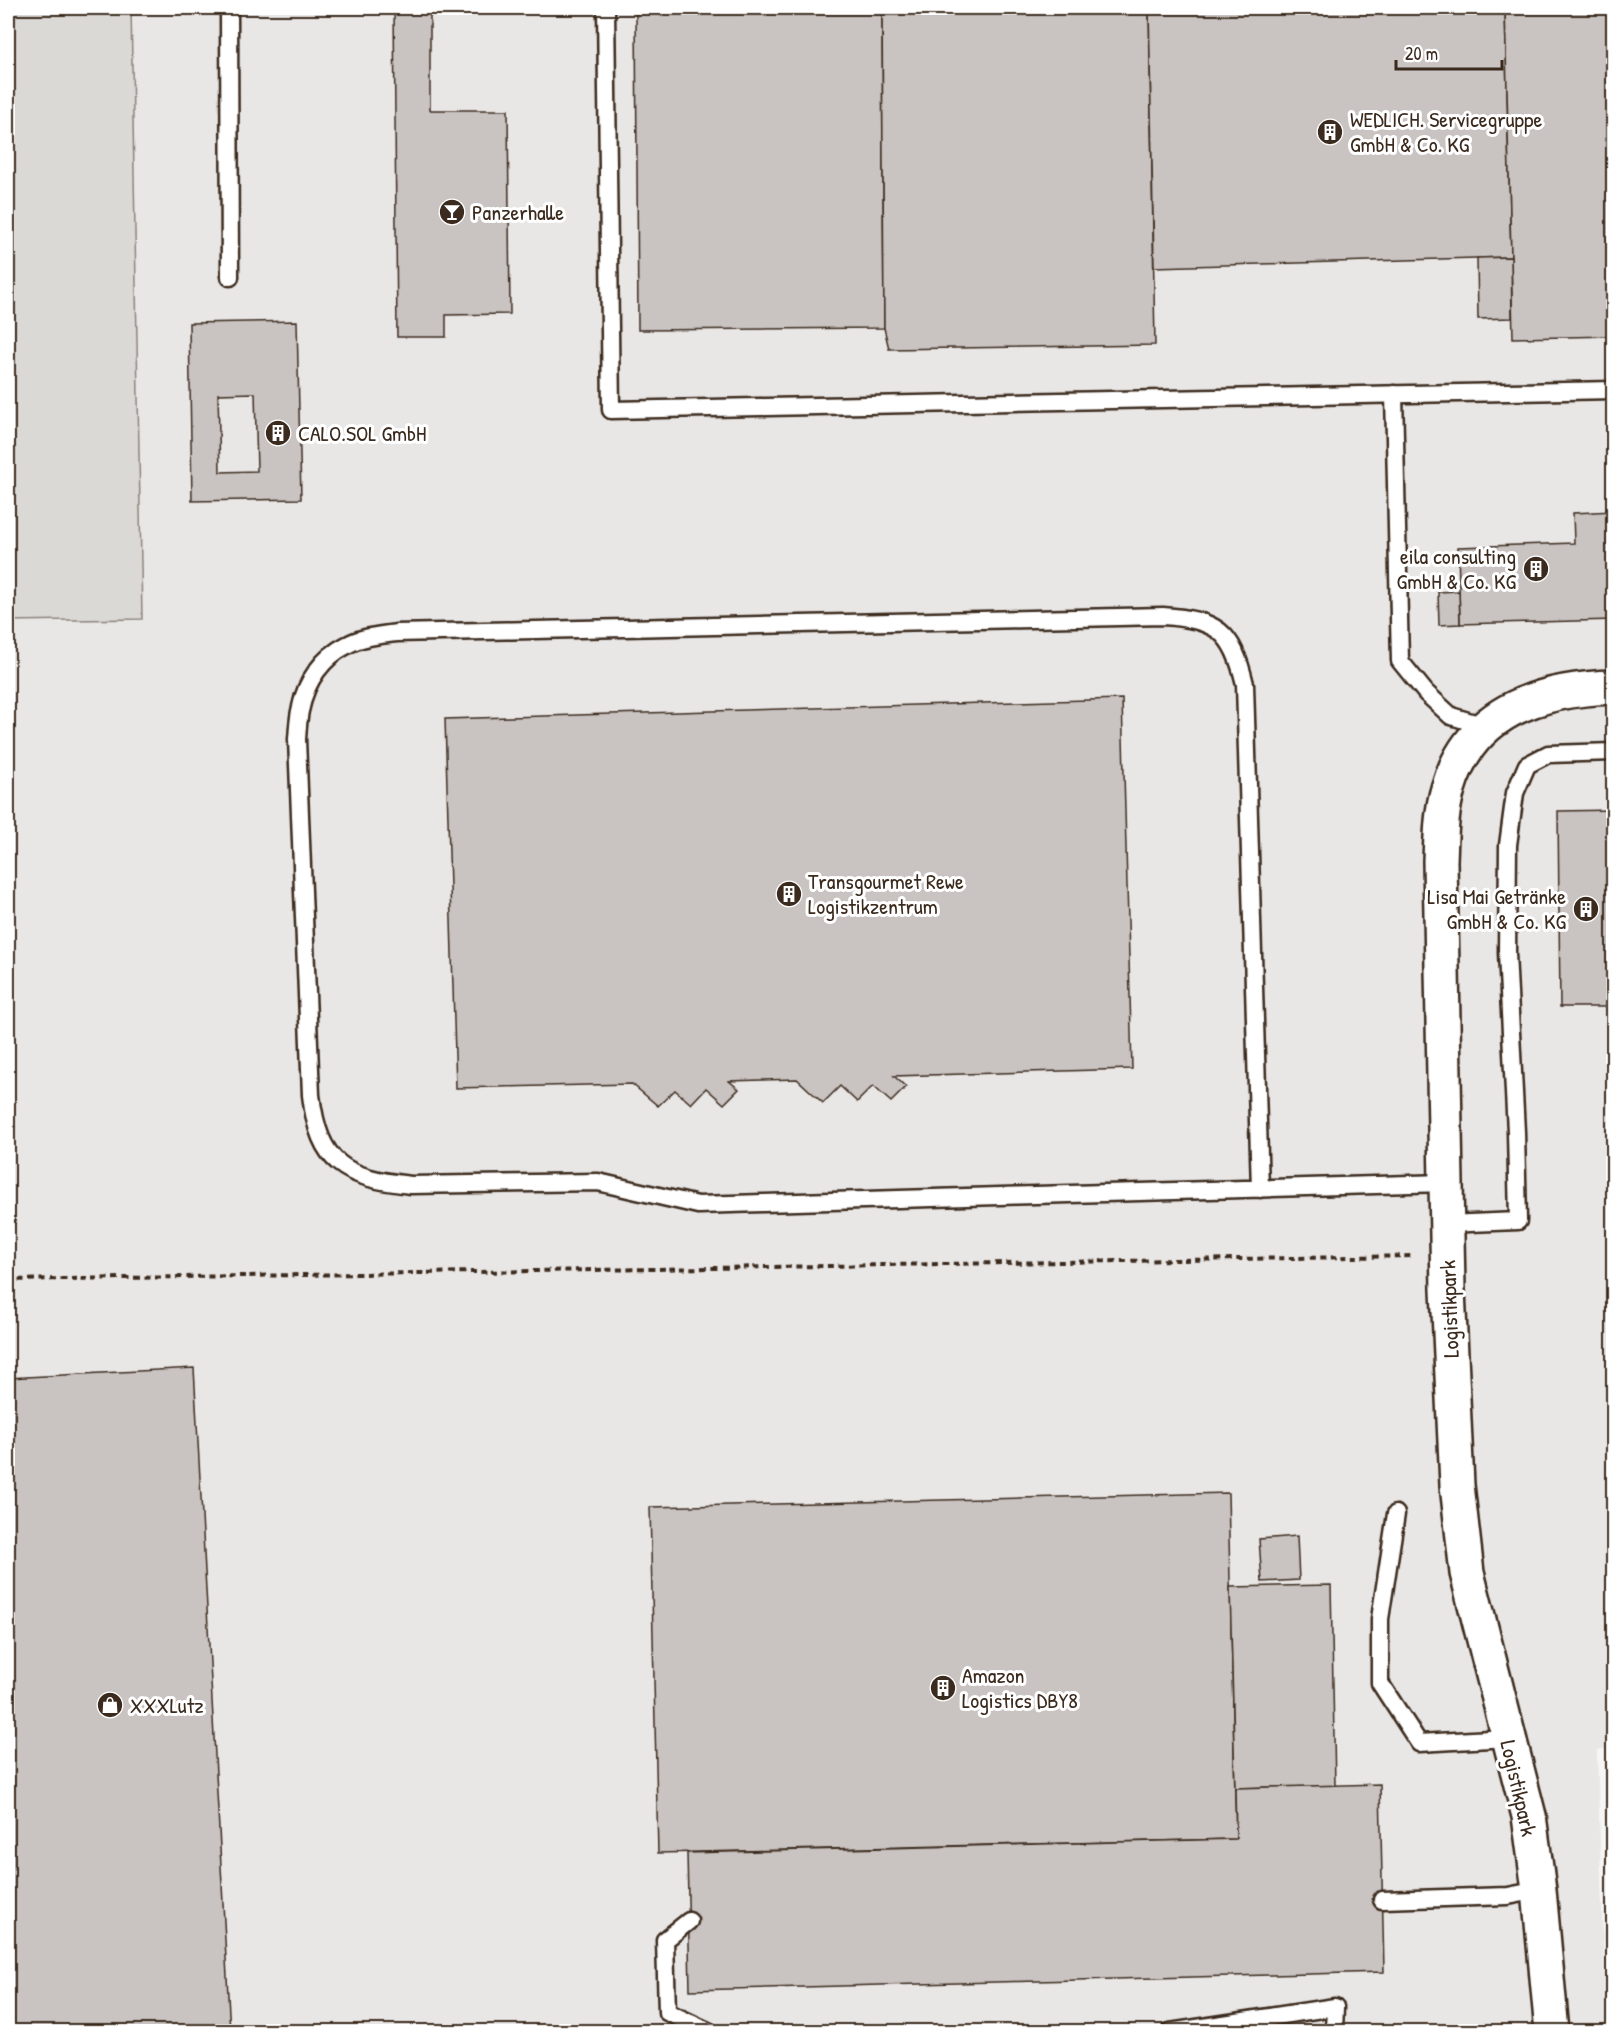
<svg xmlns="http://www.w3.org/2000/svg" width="1621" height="2039" font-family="'Patrick Hand',sans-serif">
  <rect width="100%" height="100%" fill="#f7f6f6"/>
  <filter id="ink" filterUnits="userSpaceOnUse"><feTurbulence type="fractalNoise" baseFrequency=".0167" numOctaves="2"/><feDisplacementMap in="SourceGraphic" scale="12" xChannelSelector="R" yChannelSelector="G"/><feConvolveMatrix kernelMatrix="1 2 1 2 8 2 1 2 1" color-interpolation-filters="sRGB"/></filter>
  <g filter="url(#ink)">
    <!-- built -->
    <polygon fill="#e9e7e6" points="131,8 1613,8 1614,1747 1597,1750 1606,2031 8,2031 8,621 142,619"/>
    <!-- green -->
    <polygon fill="#dbd9d6" stroke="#8b827a" stroke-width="1.5" points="8,8 131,8 142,619 8,621"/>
    <!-- building -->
    <g fill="#c9c3c1" stroke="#3b2a1e" stroke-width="1.5" fill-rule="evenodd">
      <polygon points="394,8 430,8 430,110 508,110 510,314 446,315 446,337 397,337"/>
      <polygon points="636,8 882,8 884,328 638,330"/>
      <polygon points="882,8 1149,8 1155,345 889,349 884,328"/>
      <polygon points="1149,8 1505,8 1511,257 1154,267"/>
      <polygon points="1505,8 1614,8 1614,336 1513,338"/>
      <polygon points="1511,257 1512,318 1478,319 1477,258"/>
      <path d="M297,321L301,499L192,501L189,323ZM255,393L257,471L220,472L218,394Z"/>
      <polygon points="1614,511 1614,620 1460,624 1458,547 1574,543 1573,513"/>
      <polygon points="1459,591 1460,624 1439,625 1438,592"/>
      <polygon points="1122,699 1132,1069 894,1076 906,1087 891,1102 873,1086 857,1102 840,1086 823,1103 797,1079 729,1081 739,1089 724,1104 706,1088 691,1104 675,1090 658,1106 632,1084 456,1088 445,719"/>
      <polygon points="1614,810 1614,1007 1560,1007 1558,811"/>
      <polygon points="194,1368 230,2032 8,2032 8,1378"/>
      <polygon points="1228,1493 1236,1839 658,1853 650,1507"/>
      <polygon points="1297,1536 1299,1580 1262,1582 1259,1539"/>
      <polygon points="1331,1585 1335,1786 1235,1788 1230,1587"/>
      <polygon points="1380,1784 1384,1972 690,1990 687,1853 1236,1839 1235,1788"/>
    </g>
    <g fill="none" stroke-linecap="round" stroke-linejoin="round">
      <!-- service casing -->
      <g stroke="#3b2a1e" stroke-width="21">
        <g id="service">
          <polyline points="229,8 230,277"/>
          <polyline points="606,8 611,410 1614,390"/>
          <polyline points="1394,394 1400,661 1426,693 1451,716 1485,726"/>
          <path d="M1260,1189L1245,684C1232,630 1217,620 1163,616L396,633C380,635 361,637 347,645C323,657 306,681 301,707C298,717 298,728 297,739L311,1095C319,1164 345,1178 411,1185L598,1182L698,1205L1445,1183"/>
          <polyline points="1446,1224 1518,1221 1516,1132 1507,953 1508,845 1515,793 1527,765 1548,754 1614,752"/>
          <polyline points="1396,1514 1380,1619 1380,1683 1419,1743 1508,1738"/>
          <polyline points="1382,1900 1508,1896 1539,1890"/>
          <polyline points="689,1921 665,1940 667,2012 710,2032"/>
          <polyline points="1170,2032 1335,2007 1334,2032"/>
        </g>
      </g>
      <!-- minor casing -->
      <g stroke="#3b2a1e" stroke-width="38">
        <path id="minor" d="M1552,2032L1539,1890L1529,1816L1467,1573L1457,1485L1448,1290L1440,861C1441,837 1441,812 1448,789C1470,711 1540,689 1614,687"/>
      </g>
      <!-- path -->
      <polyline stroke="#3b2a1e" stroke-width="4" stroke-dasharray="6 4.5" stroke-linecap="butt" points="8,1280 1413,1256"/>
      <!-- service -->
      <use href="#service" stroke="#fff" stroke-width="16"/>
      <!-- minor -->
      <use href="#minor" stroke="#fff" stroke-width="33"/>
    </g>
  </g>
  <!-- icons -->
  <defs>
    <g id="building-disc" transform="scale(1.35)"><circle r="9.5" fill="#3b2a1e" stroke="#fff"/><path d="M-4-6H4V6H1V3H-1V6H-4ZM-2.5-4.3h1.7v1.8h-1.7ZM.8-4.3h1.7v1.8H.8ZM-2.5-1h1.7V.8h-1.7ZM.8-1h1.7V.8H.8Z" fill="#fff"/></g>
    <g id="bar-disc" transform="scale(1.35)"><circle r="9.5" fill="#3b2a1e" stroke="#fff"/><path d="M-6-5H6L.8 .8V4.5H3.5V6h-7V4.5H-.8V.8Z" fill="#fff"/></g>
    <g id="shop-disc" transform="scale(1.35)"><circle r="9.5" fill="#3b2a1e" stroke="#fff"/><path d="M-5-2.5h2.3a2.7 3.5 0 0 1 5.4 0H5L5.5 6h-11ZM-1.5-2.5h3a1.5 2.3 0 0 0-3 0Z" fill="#fff"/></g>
  </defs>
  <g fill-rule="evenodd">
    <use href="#building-disc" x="1330" y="132"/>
    <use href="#bar-disc" x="452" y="212"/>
    <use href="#building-disc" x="278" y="433"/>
    <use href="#building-disc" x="1536" y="569"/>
    <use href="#building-disc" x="789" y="894"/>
    <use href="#building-disc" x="1586" y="909"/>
    <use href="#building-disc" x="943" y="1688"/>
    <use href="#shop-disc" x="110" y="1705"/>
  </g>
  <g text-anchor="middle" stroke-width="6" stroke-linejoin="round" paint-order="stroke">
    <!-- poi labels -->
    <g font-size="22" fill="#3b2a1e" stroke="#fff" text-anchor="start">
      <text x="1350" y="127">WEDLICH. Servicegruppe<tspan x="1350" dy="25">GmbH &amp; Co. KG</tspan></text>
      <text x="472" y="220">Panzerhalle</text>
      <text x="298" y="441">CALO.SOL GmbH</text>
      <text x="1516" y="564" text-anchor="end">eila consulting<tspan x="1516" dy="25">GmbH &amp; Co. KG</tspan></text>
      <text x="808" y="889">Transgourmet Rewe<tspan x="808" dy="25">Logistikzentrum</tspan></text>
      <text x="1566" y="904" text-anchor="end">Lisa Mai Getränke<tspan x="1566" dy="25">GmbH &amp; Co. KG</tspan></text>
      <text x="962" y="1683">Amazon<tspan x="962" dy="25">Logistics DBY8</tspan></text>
      <text x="130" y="1713">XXXLutz</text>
    </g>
    <!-- street labels -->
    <g font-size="22" fill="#3b2a1e" stroke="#fff">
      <text transform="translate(1449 1309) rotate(-92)" y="8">Logistikpark</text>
      <text transform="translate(1519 1788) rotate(77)" y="8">Logistikpark</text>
    </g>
  </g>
  <!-- margin -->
  <rect width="1621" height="2039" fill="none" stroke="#fff" stroke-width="30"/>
  <rect x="15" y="15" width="1591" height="2009" fill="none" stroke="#3b2a1e" stroke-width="2" filter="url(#ink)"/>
  <!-- scale -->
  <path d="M1396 60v9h106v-9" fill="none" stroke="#3b2a1e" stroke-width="3"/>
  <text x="1405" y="60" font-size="18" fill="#3b2a1e" stroke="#ffffff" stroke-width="4.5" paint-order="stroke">20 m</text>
</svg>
